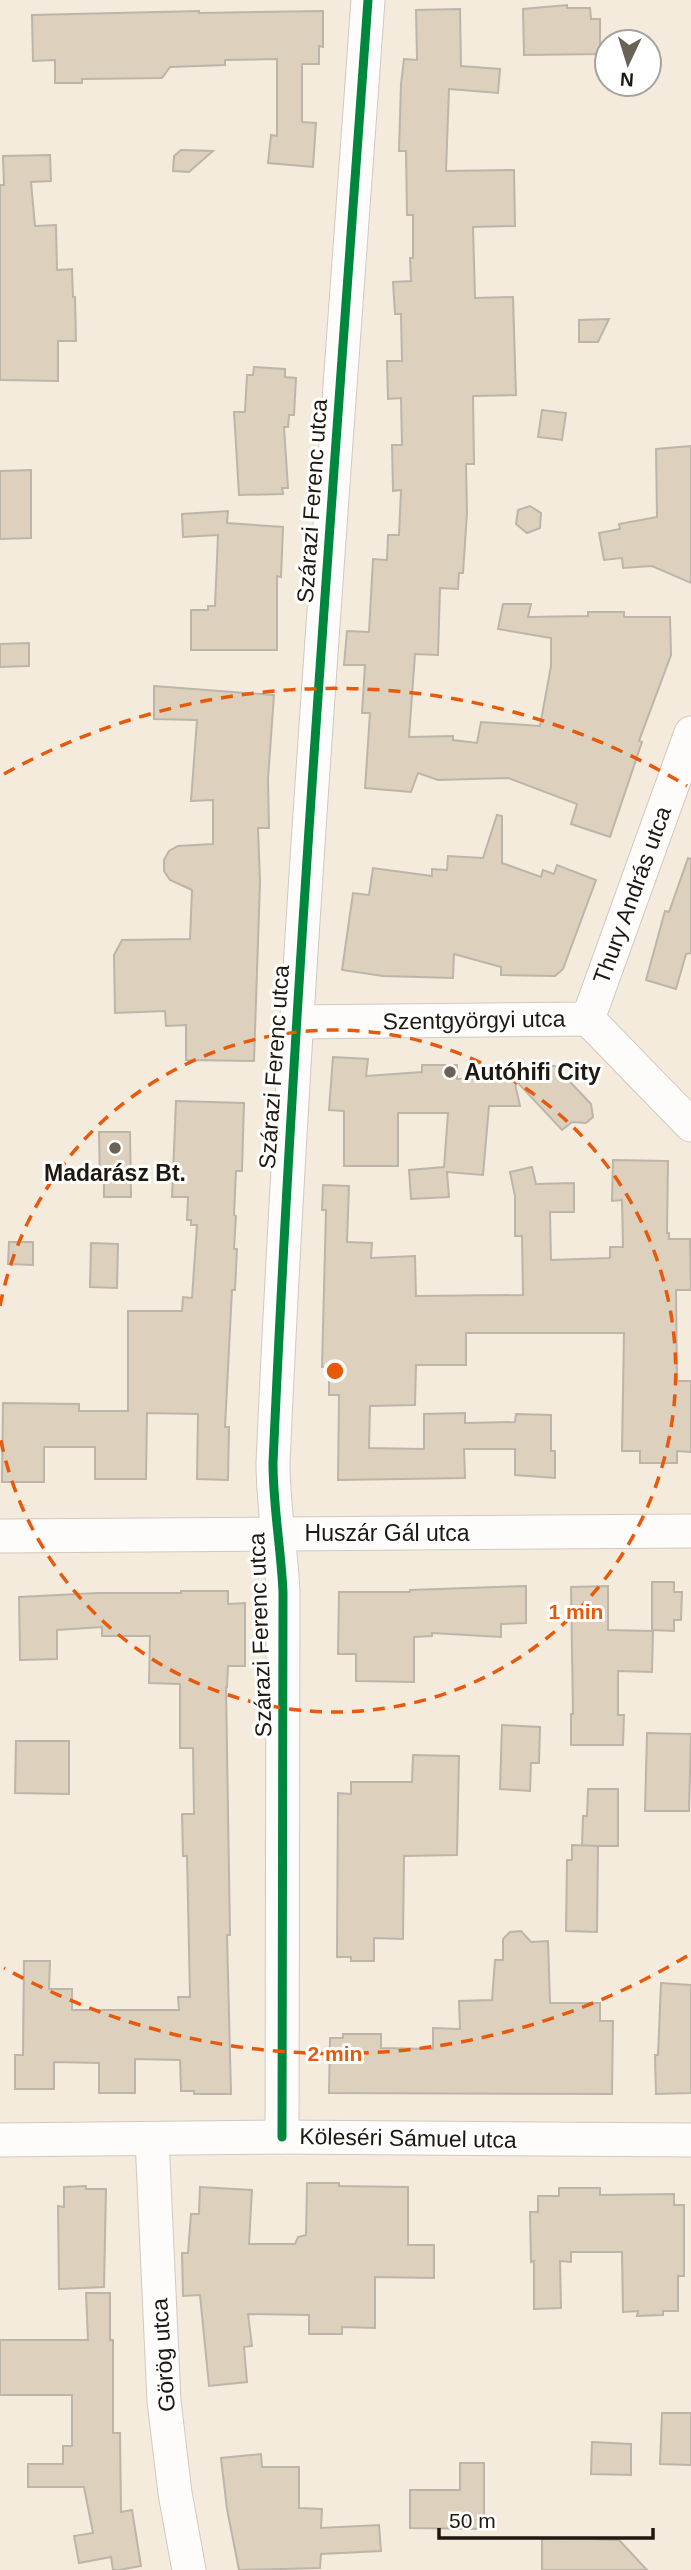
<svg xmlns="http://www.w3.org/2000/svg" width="691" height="2570" font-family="Helvetica,sans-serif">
  <rect width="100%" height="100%" fill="#f4ebdd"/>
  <!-- building -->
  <g fill="#ddd0bd" stroke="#bcb5aa" stroke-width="2">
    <polygon points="567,5 567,8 590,8 591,19 600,19 600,54 524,55 523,9"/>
    <polygon points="460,9 461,66 500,69 498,93 449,89 446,171 514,170 515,226 473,227 475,298 513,297 516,395 473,396 474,464 466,464 467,513 463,573 459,573 458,589 440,588 438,655 415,654 409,737 453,736 453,740 477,743 481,722 540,726 551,666 551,638 498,629 503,604 531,604 528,617 588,616 588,612 624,612 624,617 670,617 671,655 639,741 642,742 610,837 571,824 577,804 508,778 438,780 418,773 411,792 365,788 370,713 362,713 365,665 344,665 347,631 369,632 373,559 387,560 388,535 399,535 401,490 393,491 392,445 402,445 401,398 388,399 387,361 402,361 401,314 395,314 393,282 411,281 410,258 413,258 413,215 407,215 406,151 399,151 401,84 404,59 417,60 416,10"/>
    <polygon points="199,11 199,13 323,11 323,47 319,46 319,64 302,64 302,122 316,123 313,167 268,163 271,135 277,136 277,59 225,60 225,65 170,67 162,78 82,79 82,83 55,83 55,60 33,61 32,15"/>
    <polygon points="181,150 213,151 189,172 173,171 174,156"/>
    <polygon points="50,155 51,181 31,182 35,226 56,225 57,270 72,269 73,297 75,297 76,341 58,341 58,381 0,380 0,185 4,185 3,156"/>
    <polygon points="609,319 598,342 579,342 579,320"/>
    <polygon points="254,367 285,369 285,377 296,378 294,415 289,415 288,427 284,427 288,488 282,488 283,494 239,495 234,412 245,412 247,375 253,375"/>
    <polygon points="542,410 566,413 562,440 538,437"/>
    <polygon points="691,446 691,583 652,566 623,568 622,558 604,560 599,533 620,529 619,524 657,517 656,449"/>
    <polygon points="31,470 31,538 0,539 0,471"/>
    <polygon points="530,506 541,513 540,528 527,533 516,524 518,510"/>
    <polygon points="228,511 227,523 283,527 281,577 277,576 277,650 191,650 191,610 208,610 208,606 215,606 218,535 183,537 182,514"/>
    <polygon points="29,643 29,666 0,667 0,644"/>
    <polygon points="154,686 274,695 268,779 269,828 258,828 260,882 254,1061 186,1060 186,1025 166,1026 165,1011 115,1013 114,955 122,940 190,939 192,890 170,880 164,871 164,860 169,851 178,846 213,844 213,800 191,801 197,720 154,719"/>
    <polygon points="497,815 502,816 502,863 541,877 543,870 554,874 557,865 596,880 563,969 555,976 501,975 501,967 454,954 453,978 383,976 342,970 353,893 369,895 373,868 432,876 432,869 447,870 448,856 483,858"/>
    <polygon points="688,858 691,859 691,953 686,954 676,989 646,980 665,911 669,912"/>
    <polygon points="333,1057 368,1059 366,1076 422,1072 422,1065 457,1065 457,1079 514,1079 520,1106 489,1106 483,1175 447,1172 449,1197 411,1199 409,1170 444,1167 448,1113 398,1113 398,1166 344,1166 344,1111 329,1110"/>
    <polygon points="502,1066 555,1066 591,1104 593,1117 586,1123 572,1122 562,1130"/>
    <polygon points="176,1101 244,1103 242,1171 236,1171 234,1215 236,1216 234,1249 237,1249 235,1290 232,1290 225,1427 229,1427 228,1480 197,1479 198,1414 147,1413 146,1479 95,1479 95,1447 44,1447 44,1482 2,1482 3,1403 79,1404 79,1411 128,1411 128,1311 182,1311 183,1297 192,1298 197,1225 191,1225 191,1220 187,1220 188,1197 172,1197"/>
    <polygon points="99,1132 130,1132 131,1197 104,1197 104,1183 100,1183"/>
    <polygon points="613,1160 668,1161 667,1233 669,1233 669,1239 690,1239 691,1290 676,1290 677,1381 691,1381 691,1452 677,1451 677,1463 640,1463 640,1451 622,1451 624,1333 466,1333 466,1365 416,1365 415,1405 370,1406 369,1448 424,1449 424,1414 465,1413 465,1423 515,1422 516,1414 551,1415 551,1451 555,1451 555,1478 515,1475 515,1449 464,1449 465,1478 338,1480 339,1395 329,1395 329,1367 322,1367 326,1210 322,1210 323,1185 349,1186 347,1242 372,1243 371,1258 415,1256 416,1296 523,1295 522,1236 515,1236 515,1196 510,1172 532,1167 536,1184 574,1183 574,1212 550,1212 551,1260 610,1258 610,1247 623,1247 622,1200 612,1201"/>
    <polygon points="9,1242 33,1242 33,1265 8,1264"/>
    <polygon points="91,1243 118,1244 117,1288 90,1287"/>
    <polygon points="652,1582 674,1582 674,1592 682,1592 681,1620 674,1620 674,1631 652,1630"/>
    <polygon points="526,1586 526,1623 501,1624 501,1637 432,1633 432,1636 414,1637 414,1682 356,1681 356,1654 338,1654 339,1592 410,1592 410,1590"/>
    <polygon points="608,1586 608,1630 653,1631 652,1672 618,1671 618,1715 624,1715 623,1745 571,1745 571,1714 573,1714 571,1587"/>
    <polygon points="181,1591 228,1591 228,1604 245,1603 245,1666 228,1666 227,1687 226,1687 230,1935 227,1935 231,2094 194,2094 194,2091 181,2091 180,2060 135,2059 135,2093 99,2093 99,2063 54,2062 54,2089 15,2089 15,2055 23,2055 24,1961 50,1961 49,1989 72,1989 72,2010 179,2010 178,1997 190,1997 187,1856 183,1856 182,1814 194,1814 193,1748 180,1748 180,1684 149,1683 150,1636 102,1636 102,1627 57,1630 57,1659 20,1660 19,1597 98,1593 181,1593"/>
    <polygon points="502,1725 540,1727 539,1763 531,1763 530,1791 500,1789"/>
    <polygon points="647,1733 691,1734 689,1811 645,1811"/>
    <polygon points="16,1741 69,1741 69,1794 15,1793"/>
    <polygon points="413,1755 459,1756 457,1855 404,1856 403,1939 374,1938 374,1961 351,1961 351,1957 337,1957 338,1793 351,1794 351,1782 412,1782"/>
    <polygon points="588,1789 618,1789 618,1846 582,1846 583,1816 587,1816"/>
    <polygon points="572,1845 598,1846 597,1932 566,1931 567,1860 572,1860"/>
    <polygon points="521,1931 531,1942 548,1941 550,2003 600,2003 600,2021 613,2021 612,2094 329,2093 330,2038 343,2038 343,2034 381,2034 381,2048 433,2049 433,2028 460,2029 459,2001 492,2000 495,1960 503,1960 503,1939 510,1932"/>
    <polygon points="661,1983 691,1985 691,2093 656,2094 655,2055 658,2055"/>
    <polygon points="307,2183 339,2183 339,2186 408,2187 408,2245 434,2245 434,2278 375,2277 375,2328 342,2327 342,2334 309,2334 309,2315 248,2314 252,2346 244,2347 247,2382 209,2386 200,2295 183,2296 182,2253 188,2253 191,2214 199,2214 200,2187 252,2190 249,2244 295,2244 298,2237 306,2235"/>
    <polygon points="86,2186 86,2189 106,2189 104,2287 59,2289 58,2206 64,2207 64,2187"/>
    <polygon points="559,2188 600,2188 600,2195 674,2194 674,2205 684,2205 684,2276 678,2276 678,2311 663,2311 663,2315 637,2316 638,2311 623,2312 622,2252 571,2252 571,2262 560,2261 561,2308 534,2309 534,2261 531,2262 530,2212 538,2212 538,2196 559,2196"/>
    <polygon points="86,2293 110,2293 110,2340 113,2340 113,2433 120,2433 121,2512 132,2510 141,2566 119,2570 113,2570 111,2557 79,2563 74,2536 93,2533 84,2487 28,2487 28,2464 63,2464 63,2446 72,2446 72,2395 0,2395 0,2340 88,2340"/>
    <polygon points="662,2413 691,2413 691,2465 660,2464"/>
    <polygon points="592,2442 631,2444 631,2475 591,2474"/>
    <polygon points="261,2454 262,2467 299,2467 299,2508 322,2509 321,2528 379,2525 381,2551 321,2554 320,2568 239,2570 227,2509 221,2458"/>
    <polygon points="460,2463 484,2463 484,2529 410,2528 410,2490 460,2490"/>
    <polygon points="553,2538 619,2540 647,2570 542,2570 542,2539"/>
  </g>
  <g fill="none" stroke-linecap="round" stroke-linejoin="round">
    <!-- minor casing -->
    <g stroke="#d1c9bf" stroke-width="35">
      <g id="minor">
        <polyline points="588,1019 691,733"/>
        <polyline points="296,1022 588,1019 691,1125"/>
        <polyline points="0,1536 691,1531"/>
        <path d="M282,2137L283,1592C281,1548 273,1506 273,1463C295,974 333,487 368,0"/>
        <polyline points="152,2139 164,2401 175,2493 189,2570"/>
        <polyline points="0,2140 282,2137 691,2140"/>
      </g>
    </g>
    <!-- minor -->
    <use href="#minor" stroke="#fdfcfa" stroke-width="33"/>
    <!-- cycleway casing -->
    <g stroke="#fff" stroke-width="13">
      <path id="cycleway" d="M282,2137L283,1592C281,1548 273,1506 273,1463C295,974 333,487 368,0"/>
    </g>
    <!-- cycleway -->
    <use href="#cycleway" stroke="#00873e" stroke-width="9"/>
  </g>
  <!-- distance rings -->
  <g fill="none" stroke="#e8590c" stroke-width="3.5" stroke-dasharray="12 9">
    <path d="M0 1306A341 341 0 1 1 0 1436"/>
    <path d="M687 1956A683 683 0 0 1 4 1968M4 774A683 683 0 0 1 687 786"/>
  </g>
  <!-- markers -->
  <g fill="#6a6258" stroke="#fff" stroke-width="2.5">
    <circle cx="450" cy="1072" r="7"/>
    <circle cx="115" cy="1148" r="7"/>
  </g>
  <g text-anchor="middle" stroke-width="6" stroke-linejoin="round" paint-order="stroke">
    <!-- street labels -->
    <g font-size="23" fill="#1f1810" stroke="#fff">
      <text transform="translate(312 501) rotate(-86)" y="8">Szárazi Ferenc utca</text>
      <text transform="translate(632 895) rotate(-70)" y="8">Thury András utca</text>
      <text transform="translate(474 1020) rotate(-1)" y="8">Szentgyörgyi utca</text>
      <text transform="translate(274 1067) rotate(-86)" y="8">Szárazi Ferenc utca</text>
      <text x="387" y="1541">Huszár Gál utca</text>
      <text transform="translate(260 1635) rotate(-92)" y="8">Szárazi Ferenc utca</text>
      <text transform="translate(408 2138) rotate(1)" y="8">Köleséri Sámuel utca</text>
      <text transform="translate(163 2355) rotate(-94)" y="8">Görög utca</text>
    </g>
    <!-- poi labels -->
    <g font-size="23" font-weight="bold" fill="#1f1810" stroke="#fff" text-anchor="start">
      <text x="464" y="1080">Autóhifi City</text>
      <text x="115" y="1181" text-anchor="middle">Madarász Bt.</text>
    </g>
  </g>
  <circle cx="335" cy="1371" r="10" fill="#e8590c" stroke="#fff" stroke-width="3.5"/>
  <g font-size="21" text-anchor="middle" font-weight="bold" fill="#e8590c" stroke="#fff" stroke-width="6" stroke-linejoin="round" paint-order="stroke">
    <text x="576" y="1619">1 min</text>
    <text x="335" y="2061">2 min</text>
  </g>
  <!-- north arrow -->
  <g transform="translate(628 63) rotate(184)"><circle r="33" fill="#ffffff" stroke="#a5a39f" stroke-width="2"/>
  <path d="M0-5L12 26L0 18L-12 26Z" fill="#6a6258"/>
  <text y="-10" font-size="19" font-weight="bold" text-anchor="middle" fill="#1f1810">N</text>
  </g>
  <!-- scale -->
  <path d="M439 2528v10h214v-10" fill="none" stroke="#1f1810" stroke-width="3.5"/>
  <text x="449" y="2528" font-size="21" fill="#1f1810" stroke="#ffffff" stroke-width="5" paint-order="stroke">50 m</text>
</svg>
